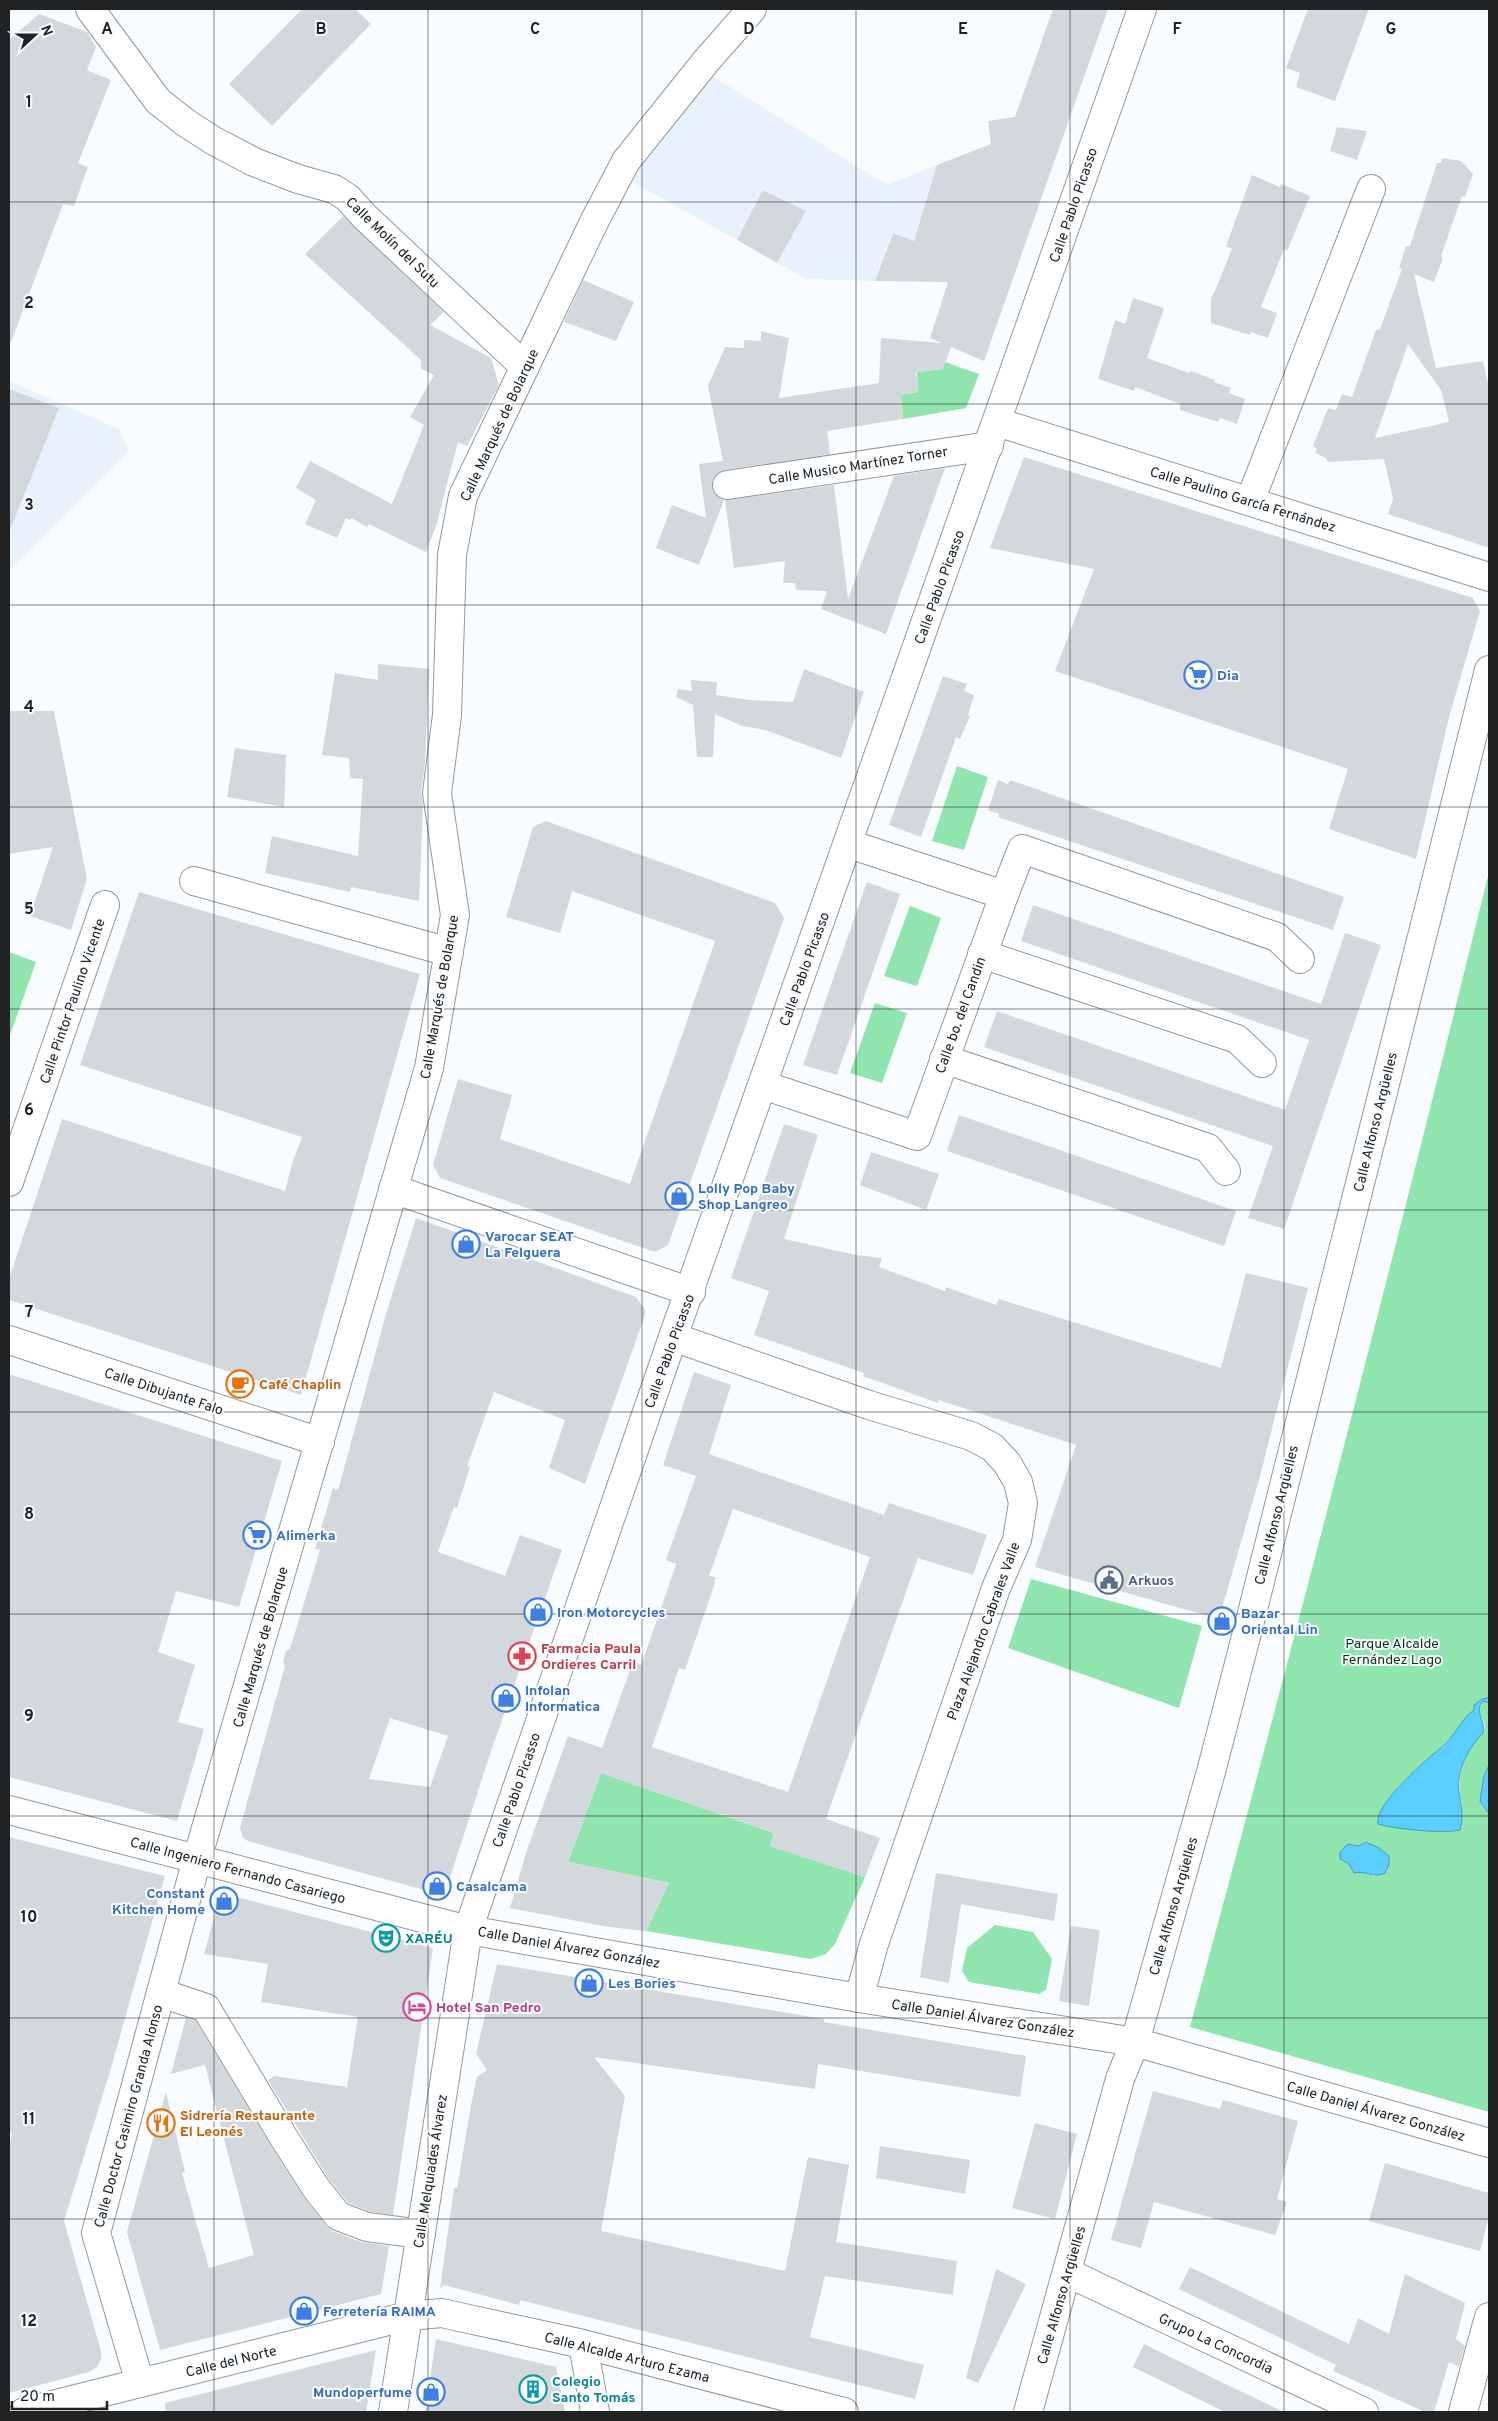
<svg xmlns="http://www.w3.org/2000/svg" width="1498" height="2421" font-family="Overpass,sans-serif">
  <rect width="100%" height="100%" fill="#f9fcff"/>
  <!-- built -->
  <g fill="#e8f2fc">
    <polygon points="711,75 887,185 937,165 914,241 892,233 875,281 807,279 777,263 806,211 764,190 737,240 627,179"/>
    <polygon points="9,381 119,429 129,451 9,571"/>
  </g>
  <!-- green -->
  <g fill="#90e4ad" fill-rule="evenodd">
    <polygon points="945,362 979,374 966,408 903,419 901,395 918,392 917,372 942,369"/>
    <polygon points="957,766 988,777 964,850 932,841"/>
    <path d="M1489,872V1698L1482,1699L1474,1705L1475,1710C1461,1719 1456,1734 1444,1744C1422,1764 1388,1791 1377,1819L1413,1830L1447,1832L1462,1805C1457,1785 1460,1763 1471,1745C1475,1739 1485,1735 1485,1727C1485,1720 1479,1716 1479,1709L1484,1701L1489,1703V1765L1484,1776L1482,1805L1489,1814V2112L1190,2027C1294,1643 1394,1258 1489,872ZM1366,1842L1379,1848L1389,1856L1374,1876L1362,1872L1354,1873L1348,1863L1352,1844L1359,1846Z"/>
    <polygon points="910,906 941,918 917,986 884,976"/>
    <polygon points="9,952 36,962 9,1038"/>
    <polygon points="875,1003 907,1013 882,1083 850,1073"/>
    <polygon points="1031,1579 1202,1626 1179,1708 1008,1648"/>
    <polygon points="601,1773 774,1833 770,1846 865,1877 835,1944 826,1954 811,1959 646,1931 669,1883 568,1862"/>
    <polygon points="995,1925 1033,1932 1052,1959 1046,1990 1039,1994 969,1982 962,1971 967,1948"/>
  </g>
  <!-- water -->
  <g fill="#5aceff" stroke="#499abd">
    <path d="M1489,1698V1703L1484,1701C1472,1711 1487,1721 1483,1733C1469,1747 1456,1770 1459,1792C1461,1805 1464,1817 1460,1830C1443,1834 1395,1829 1378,1824C1373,1805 1429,1757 1444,1745C1456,1734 1461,1719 1474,1710V1705L1482,1699Z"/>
    <polygon points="1489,1765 1489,1814 1480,1801 1484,1776"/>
    <path d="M1366,1842L1379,1848L1389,1856V1865L1385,1873C1374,1879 1366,1870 1354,1873L1348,1863L1340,1859V1852L1348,1844L1359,1846Z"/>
  </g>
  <!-- building -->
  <g fill="#d3d8dc" fill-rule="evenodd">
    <polygon points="302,9 355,9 371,24 272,126 229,84"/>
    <polygon points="1053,9 1108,9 984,361 951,347 943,369 916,372 918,392 901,395 903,419 827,431 830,454 725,470 718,473 713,479 712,488 715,495 724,500 699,565 656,548 672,505 706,518 699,464 723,461 708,386 725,347 744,348 744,340 761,341 761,331 789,338 779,398 879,383 881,338 942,343 930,338 948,282 875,281 893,233 914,241 937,165 991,144 988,121 1015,117"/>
    <polygon points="1308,9 1369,9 1335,101 1296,87 1300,73 1286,68"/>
    <polygon points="39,14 87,32 96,47 87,70 111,80 78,163 88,167 74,206 63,204 11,342 9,342 9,40"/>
    <polygon points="1337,127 1367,131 1357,160 1330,151"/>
    <path d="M1443,158L1461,161L1473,174L1465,197L1462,196L1441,256L1443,258L1434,282L1414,274L1436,368L1483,361L1489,388V548L1388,514L1393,499L1384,459L1328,462L1326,458L1315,453L1317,449L1313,446L1328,408L1336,410L1342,394L1352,397L1376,330L1380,329L1402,269L1399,268L1406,246H1410L1437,163H1441ZM1408,344L1441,390L1449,422L1375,438Z"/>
    <polygon points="1252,175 1280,187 1281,184 1310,196 1287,251 1284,249 1261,307 1277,313 1268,338 1251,332 1250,335 1211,323 1211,298 1214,293 1232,249 1226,246"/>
    <polygon points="763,190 806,211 777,263 737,240"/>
    <polygon points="343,216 444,312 430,325 491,358 499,385 467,446 458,442 436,526 426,552 369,524 367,527 352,518 350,520 346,518 337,538 305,524 316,500 296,488 310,461 392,504 424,425 410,417 434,375 421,369 421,360 305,254"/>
    <polygon points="583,280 634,302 616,341 564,322"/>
    <polygon points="1133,298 1164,308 1147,358 1189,373 1191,371 1215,380 1214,382 1231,388 1229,393 1245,399 1237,424 1220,418 1218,422 1180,410 1180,404 1135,387 1134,391 1098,379 1115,320 1125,324"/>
    <polygon points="9,389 59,408 10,530 9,529"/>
    <polygon points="1024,457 1473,598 1480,611 1449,717 1416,859 1329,829 1348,769 1055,671 1094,569 990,548"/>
    <polygon points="945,468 886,634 821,609 827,591 796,590 795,583 783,583 785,561 734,568 725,500 834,485 848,599 894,476"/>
    <polygon points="378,664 429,669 425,764 421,791 423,807 419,901 351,887 350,892 265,873 272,836 358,856 363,779 350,778 349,758 322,755 335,673 378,680"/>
    <polygon points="804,669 864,692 841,758 765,730 742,726 715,714 713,757 697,757 693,705 676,697 678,689 692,691 691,680 717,682 716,695 750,700 793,702"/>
    <polygon points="943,676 967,684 964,691 974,695 968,715 970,716 960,739 956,737 921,837 889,825"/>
    <polygon points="9,711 54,711 87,879 71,930 30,916 53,847 9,854"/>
    <polygon points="235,748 286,755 284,807 227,797"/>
    <polygon points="998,780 1008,784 1010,780 1344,897 1333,930 998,817 999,814 988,810"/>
    <polygon points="546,821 775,903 784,918 668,1245 655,1252 440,1178 433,1165 458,1079 512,1095 500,1139 630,1184 715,941 572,891 560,933 506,917 533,827"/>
    <polygon points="867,882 900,894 837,1075 803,1065"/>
    <polygon points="139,892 420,974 301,1395 9,1300 9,1279 62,1119 285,1191 292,1164 302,1137 80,1065"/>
    <polygon points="1033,905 1321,1004 1345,933 1381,945 1284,1229 1248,1218 1273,1146 984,1047 997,1011 1285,1110 1309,1040 1021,941"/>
    <polygon points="959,1115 1236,1211 1224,1246 947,1151"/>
    <polygon points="784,1124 818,1135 784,1239 856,1255 882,1258 879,1267 945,1291 946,1287 996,1305 999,1299 1221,1368 1246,1273 1308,1288 1260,1476 1219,1619 1035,1567 1076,1445 939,1400 938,1403 863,1376 864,1373 754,1335 769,1291 731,1278"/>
    <polygon points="871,1152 939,1174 926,1210 860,1185"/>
    <path d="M416,1218L636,1297L645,1309V1315L585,1484L549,1468L565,1420L494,1392L467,1466L470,1467L457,1508L454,1507L438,1552L505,1576L520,1535L562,1550L491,1751L447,1887L435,1893L248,1841L243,1838L240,1828L285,1666L283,1662L286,1651L290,1649L320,1550L315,1549L322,1525L333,1488L337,1490L339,1487L386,1314ZM390,1718L448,1736L430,1787L369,1779Z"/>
    <path d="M694,1372L731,1385L709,1454L884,1515L889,1503L987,1535L973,1575L918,1558L888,1643L826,1819L880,1838L865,1877L769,1846L774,1833L601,1773L568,1862L669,1883L646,1931L608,1927L510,1908L526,1853L568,1736L602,1748L633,1662L641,1665L658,1617L676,1564L666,1560L696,1476L663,1465ZM733,1509L870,1557L788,1792L652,1747L679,1668L685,1670L714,1586L715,1577L709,1576Z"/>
    <polygon points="9,1374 282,1461 239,1607 176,1591 158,1652 195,1665 178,1722 204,1729 177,1821 9,1777"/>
    <polygon points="9,1837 165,1876 111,2068 64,2221 101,2351 101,2359 97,2367 89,2372 9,2393 9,2145 12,2133 9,2133"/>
    <polygon points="936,1873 1058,1894 1054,1921 961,1904 949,1983 920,1977"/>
    <polygon points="221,1893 433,1948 393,2215 371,2212 348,2203 329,2179 268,2080 274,2076 347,2087 358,2017 261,2002 268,1964 204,1954"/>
    <polygon points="1071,1926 1100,1930 1089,2006 1059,2001"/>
    <polygon points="497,1964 824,2019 824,2022 1026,2056 1020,2097 818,2064 815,2089 594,2057 625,2096 601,2231 785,2271 808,2157 849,2165 836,2242 957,2261 953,2295 825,2276 810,2337 924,2365 915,2399 520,2300 519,2305 444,2285 440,2288 454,2188 457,2188 471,2105 477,2077 487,2070 476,2054"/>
    <polygon points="186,2018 196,2021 271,2146 303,2196 326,2226 332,2231 361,2242 389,2246 381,2294 160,2350 127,2232 166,2092 185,2172 182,2173 209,2268 254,2255 205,2065 171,2074"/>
    <polygon points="1153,2091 1220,2109 1223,2100 1298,2121 1277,2199 1287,2202 1275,2235 1154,2202 1141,2248 1111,2240"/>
    <polygon points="1035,2123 1077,2134 1055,2219 1012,2208"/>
    <polygon points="880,2146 970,2160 965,2194 876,2178"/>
    <polygon points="1385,2163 1489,2193 1489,2215 1480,2251 1369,2221"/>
    <polygon points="1190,2267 1349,2344 1358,2318 1389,2334 1405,2274 1465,2303 1456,2339 1465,2346 1459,2367 1449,2362 1434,2412 1425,2412 1333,2371 1336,2365 1179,2289"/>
    <polygon points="996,2269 1026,2284 978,2383 966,2378"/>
    <polygon points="436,2339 556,2367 565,2412 425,2412"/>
    <polygon points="1144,2344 1211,2377 1284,2412 1225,2412 1133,2367"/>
    <polygon points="376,2350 366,2412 166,2412 165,2403"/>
  </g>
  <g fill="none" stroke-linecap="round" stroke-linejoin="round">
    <!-- minor casing -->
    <g stroke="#93979b" stroke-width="30">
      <g id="minor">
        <polyline points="90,9 158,101 186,123 214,141 254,162 298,179 334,189 348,198 364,216 525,367"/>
        <polyline points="997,422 1489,577"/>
        <polyline points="727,485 989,446"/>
        <polyline points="1250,501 1371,189"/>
        <polyline points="194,881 449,952"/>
        <polyline points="1004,895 1022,849 1277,937 1300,959"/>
        <polyline points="982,954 1237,1039 1262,1063"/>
        <polyline points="944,1059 1208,1148 1226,1171"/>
        <polyline points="763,1085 917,1136 1004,895 849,844"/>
        <polyline points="9,1182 105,905"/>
        <polyline points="393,1189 691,1292"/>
        <polyline points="673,1337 869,1405 971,1436 992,1447 1007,1463 1018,1482 1023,1503 1017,1540 996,1588 874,1944 859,1998"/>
        <polyline points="9,1340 320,1442"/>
        <polyline points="9,1810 468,1930 859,1998 1135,2042 1489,2143"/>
        <polyline points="161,1993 206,2008 284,2138 316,2188 338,2216 367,2227 421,2234"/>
        <polyline points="1068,2273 1364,2412"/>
        <polyline points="583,2344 595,2412"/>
        <polyline points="140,2383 96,2233 197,1859 429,1068 455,915 437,793 447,715 452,555 463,496 594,222 626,161 707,60 752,9"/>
        <polyline points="24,2412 408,2316 442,2313 455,2316 583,2344 844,2412"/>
        <polyline points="393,2412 468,1930 673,1337 1142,9"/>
        <polyline points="1028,2412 1120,2079 1135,2042 1212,1768 1249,1625 1489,670"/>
        <polyline points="1463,2412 1489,2317"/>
      </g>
    </g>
    <!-- minor -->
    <use href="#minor" stroke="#fff" stroke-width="28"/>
  </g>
  <!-- grid -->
  <path fill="none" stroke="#202223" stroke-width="1" stroke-opacity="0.55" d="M214,9V2412M428,9V2412M642,9V2412M856,9V2412M1070,9V2412M1284,9V2412M9,202H1489M9,404H1489M9,605H1489M9,807H1489M9,1009H1489M9,1210H1489M9,1412H1489M9,1614H1489M9,1816H1489M9,2018H1489M9,2219H1489"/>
  <!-- icons -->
  <defs>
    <g id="supermarket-ring" transform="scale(1.4375)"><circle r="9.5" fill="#f9fcff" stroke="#3f7fe0" stroke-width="1.5"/><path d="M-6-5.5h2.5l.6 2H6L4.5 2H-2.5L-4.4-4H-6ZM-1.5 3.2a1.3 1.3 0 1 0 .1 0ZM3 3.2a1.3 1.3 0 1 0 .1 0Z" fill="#3f7fe0"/></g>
    <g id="shop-ring" transform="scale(1.4375)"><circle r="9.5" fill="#f9fcff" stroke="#3f7fe0" stroke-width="1.5"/><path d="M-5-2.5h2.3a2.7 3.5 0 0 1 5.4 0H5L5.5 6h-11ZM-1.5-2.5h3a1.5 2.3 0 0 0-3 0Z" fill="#3f7fe0"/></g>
    <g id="cafe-ring" transform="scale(1.4375)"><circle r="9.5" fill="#f9fcff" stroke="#e8710a" stroke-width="1.5"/><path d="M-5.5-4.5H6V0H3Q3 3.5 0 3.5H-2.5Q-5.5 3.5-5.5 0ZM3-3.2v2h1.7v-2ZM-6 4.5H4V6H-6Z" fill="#e8710a"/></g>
    <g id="civic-ring" transform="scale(1.4375)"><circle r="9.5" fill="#f9fcff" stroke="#5c6f8a" stroke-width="1.5"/><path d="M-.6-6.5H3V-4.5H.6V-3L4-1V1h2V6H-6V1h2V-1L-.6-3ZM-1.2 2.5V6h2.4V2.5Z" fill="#5c6f8a"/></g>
    <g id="pharmacy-ring" transform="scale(1.4375)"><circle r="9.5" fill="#f9fcff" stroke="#e0444e" stroke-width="1.5"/><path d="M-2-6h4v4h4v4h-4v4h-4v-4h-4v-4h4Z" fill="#e0444e"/></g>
    <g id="theatre-ring" transform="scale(1.4375)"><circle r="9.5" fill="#f9fcff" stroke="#0f9aa8" stroke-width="1.5"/><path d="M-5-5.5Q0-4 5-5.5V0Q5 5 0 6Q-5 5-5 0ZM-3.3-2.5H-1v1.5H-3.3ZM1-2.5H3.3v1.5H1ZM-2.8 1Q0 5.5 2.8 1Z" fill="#0f9aa8"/></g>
    <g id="hotel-ring" transform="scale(1.4375)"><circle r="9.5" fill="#f9fcff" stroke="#d1479c" stroke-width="1.5"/><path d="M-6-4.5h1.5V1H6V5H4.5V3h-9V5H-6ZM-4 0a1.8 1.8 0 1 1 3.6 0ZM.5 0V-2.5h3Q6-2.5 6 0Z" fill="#d1479c"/></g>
    <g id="restaurant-ring" transform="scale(1.4375)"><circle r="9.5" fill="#f9fcff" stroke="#e8710a" stroke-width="1.5"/><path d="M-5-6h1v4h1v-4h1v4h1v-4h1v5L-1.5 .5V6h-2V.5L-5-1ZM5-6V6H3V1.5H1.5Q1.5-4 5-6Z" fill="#e8710a"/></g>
    <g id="building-ring" transform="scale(1.4375)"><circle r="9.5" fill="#f9fcff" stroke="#0f9aa8" stroke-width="1.5"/><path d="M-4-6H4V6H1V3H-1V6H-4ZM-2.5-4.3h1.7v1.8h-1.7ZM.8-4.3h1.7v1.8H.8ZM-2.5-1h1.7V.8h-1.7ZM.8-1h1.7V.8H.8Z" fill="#0f9aa8"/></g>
  </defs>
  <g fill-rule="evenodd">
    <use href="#supermarket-ring" x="1198" y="675"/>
    <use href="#shop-ring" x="679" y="1196"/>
    <use href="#shop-ring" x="466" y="1244"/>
    <use href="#cafe-ring" x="240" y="1384"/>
    <use href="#supermarket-ring" x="257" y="1535"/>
    <use href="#civic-ring" x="1109" y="1580"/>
    <use href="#shop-ring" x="538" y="1612"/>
    <use href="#shop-ring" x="1222" y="1621"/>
    <use href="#pharmacy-ring" x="522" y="1656"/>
    <use href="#shop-ring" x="506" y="1698"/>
    <use href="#shop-ring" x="437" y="1886"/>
    <use href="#shop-ring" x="224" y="1901"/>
    <use href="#theatre-ring" x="386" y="1938"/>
    <use href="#shop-ring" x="589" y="1983"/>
    <use href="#hotel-ring" x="417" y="2007"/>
    <use href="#restaurant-ring" x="161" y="2123"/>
    <use href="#shop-ring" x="304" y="2311"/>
    <use href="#building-ring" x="533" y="2389"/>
    <use href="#shop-ring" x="431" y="2392"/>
  </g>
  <g text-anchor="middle" stroke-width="4" stroke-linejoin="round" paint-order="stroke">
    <!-- street labels -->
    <g font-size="14" fill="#202223" stroke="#f9fcff">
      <text transform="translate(1073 205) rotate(-71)" y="5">Calle Pablo Picasso</text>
      <text transform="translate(393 242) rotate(44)" y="5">Calle Molín del Sutu</text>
      <text transform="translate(499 425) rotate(-65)" y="5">Calle Marqués de Bolarque</text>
      <text transform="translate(858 465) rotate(-9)" y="5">Calle Musico Martínez Torner</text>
      <text transform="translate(1243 499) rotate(17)" y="5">Calle Paulino García Fernández</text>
      <text transform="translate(939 587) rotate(-70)" y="5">Calle Pablo Picasso</text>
      <text transform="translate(804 969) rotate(-70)" y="5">Calle Pablo Picasso</text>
      <text transform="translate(439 997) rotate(-80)" y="5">Calle Marqués de Bolarque</text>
      <text transform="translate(72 1001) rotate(-71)" y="5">Calle Pintor Paulino Vicente</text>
      <text transform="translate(960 1015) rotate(-70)" y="5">Calle bo. del Candin</text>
      <text transform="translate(1375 1122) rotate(-76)" y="5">Calle Alfonso Argüelles</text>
      <text transform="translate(669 1351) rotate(-70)" y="5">Calle Pablo Picasso</text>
      <text transform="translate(164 1391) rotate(18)" y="5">Calle Dibujante Falo</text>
      <text transform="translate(1276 1515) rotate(-76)" y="5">Calle Alfonso Argüelles</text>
      <text transform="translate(983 1631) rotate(-70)" y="5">Plaza Alejandro Cabrales Valle</text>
      <text transform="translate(260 1647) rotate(-74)" y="5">Calle Marqués de Bolarque</text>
      <text transform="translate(516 1790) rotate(-71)" y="5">Calle Pablo Picasso</text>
      <text transform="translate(238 1870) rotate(15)" y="5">Calle Ingeniero Fernando Casariego</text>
      <text transform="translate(1173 1906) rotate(-74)" y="5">Calle Alfonso Argüelles</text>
      <text transform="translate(569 1947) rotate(10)" y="5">Calle Daniel Álvarez González</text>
      <text transform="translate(983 2018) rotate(9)" y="5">Calle Daniel Álvarez González</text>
      <text transform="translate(1376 2111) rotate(16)" y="5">Calle Daniel Álvarez González</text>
      <text transform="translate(128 2116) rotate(-75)" y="5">Calle Doctor Casimiro Granda Alonso</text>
      <text transform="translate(430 2171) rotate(-81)" y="5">Calle Melquiades Álvarez</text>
      <text transform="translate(1061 2295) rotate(-74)" y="5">Calle Alfonso Argüelles</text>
      <text transform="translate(1216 2343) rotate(25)" y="5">Grupo La Concordia</text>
      <text transform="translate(627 2357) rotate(14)" y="5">Calle Alcalde Arturo Ezama</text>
      <text transform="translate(231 2361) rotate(-14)" y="5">Calle del Norte</text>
    </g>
    <!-- shop labels -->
    <g font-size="14" font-weight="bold" fill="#366cbe" stroke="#f9fcff" text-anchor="start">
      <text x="1217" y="680">Dia</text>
      <text x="698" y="1193">Lolly Pop Baby<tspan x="698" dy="16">Shop Langreo</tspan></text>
      <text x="485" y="1241">Varocar SEAT<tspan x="485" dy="16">La Felguera</tspan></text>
      <text x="276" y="1540">Alimerka</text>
      <text x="557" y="1617">Iron Motorcycles</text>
      <text x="1241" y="1618">Bazar<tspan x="1241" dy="16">Oriental Lin</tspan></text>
      <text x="525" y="1695">Infolan<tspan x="525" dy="16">Informatica</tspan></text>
      <text x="456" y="1891">Casalcama</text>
      <text x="205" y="1898" text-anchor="end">Constant<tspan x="205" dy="16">Kitchen Home</tspan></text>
      <text x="608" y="1988">Les Bories</text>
      <text x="323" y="2316">Ferretería RAIMA</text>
      <text x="412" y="2397" text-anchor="end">Mundoperfume</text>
    </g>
    <!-- food labels -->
    <g font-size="14" font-weight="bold" fill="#c56008" stroke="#f9fcff" text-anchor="start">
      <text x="259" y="1389">Café Chaplin</text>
      <text x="180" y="2120">Sidrería Restaurante<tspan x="180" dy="16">El Leonés</tspan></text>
    </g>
    <!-- service labels -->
    <g font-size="14" font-weight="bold" fill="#4e5e75" stroke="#f9fcff" text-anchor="start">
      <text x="1128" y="1585">Arkuos</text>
    </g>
    <!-- park labels -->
    <g font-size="14" fill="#09331c" stroke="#f9fcff">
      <text x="1392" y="1648">Parque Alcalde<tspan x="1392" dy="16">Fernández Lago</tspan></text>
    </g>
    <!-- health labels -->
    <g font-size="14" font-weight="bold" fill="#be3a42" stroke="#f9fcff" text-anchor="start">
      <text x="541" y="1653">Farmacia Paula<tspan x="541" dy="16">Ordieres Carril</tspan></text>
    </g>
    <!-- culture labels -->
    <g font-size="14" font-weight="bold" fill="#0d838f" stroke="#f9fcff" text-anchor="start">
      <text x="405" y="1943">XARÉU</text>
      <text x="552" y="2386">Colegio<tspan x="552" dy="16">Santo Tomás</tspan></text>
    </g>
    <!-- hotel labels -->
    <g font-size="14" font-weight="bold" fill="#b23c85" stroke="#f9fcff" text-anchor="start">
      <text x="436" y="2012">Hotel San Pedro</text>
    </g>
  </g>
  <g font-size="16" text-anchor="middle" font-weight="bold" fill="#202223" stroke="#f9fcff" stroke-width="4" stroke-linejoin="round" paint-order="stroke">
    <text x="107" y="34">A</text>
    <text x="321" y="34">B</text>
    <text x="535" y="34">C</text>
    <text x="749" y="34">D</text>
    <text x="963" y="34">E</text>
    <text x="1177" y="34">F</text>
    <text x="1391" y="34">G</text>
    <text x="29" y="107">1</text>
    <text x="29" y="308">2</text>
    <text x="29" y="510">3</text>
    <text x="29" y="712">4</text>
    <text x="29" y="914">5</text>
    <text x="29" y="1115">6</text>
    <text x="29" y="1317">7</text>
    <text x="29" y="1519">8</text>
    <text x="29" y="1721">9</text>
    <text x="29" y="1922">10</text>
    <text x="29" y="2124">11</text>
    <text x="29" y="2326">12</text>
  </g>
  <!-- border -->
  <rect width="1498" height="2421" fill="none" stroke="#202223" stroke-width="20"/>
  <!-- north arrow -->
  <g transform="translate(35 35) rotate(69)" stroke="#f9fcff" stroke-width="4" paint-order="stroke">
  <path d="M0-4L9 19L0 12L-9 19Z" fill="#202223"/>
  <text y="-8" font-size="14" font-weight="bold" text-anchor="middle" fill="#202223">N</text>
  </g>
  <!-- scale -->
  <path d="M12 2401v8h95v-8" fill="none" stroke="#202223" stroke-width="2.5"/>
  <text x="20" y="2401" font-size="15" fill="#202223" stroke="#f9fcff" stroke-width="4" paint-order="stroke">20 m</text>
</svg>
